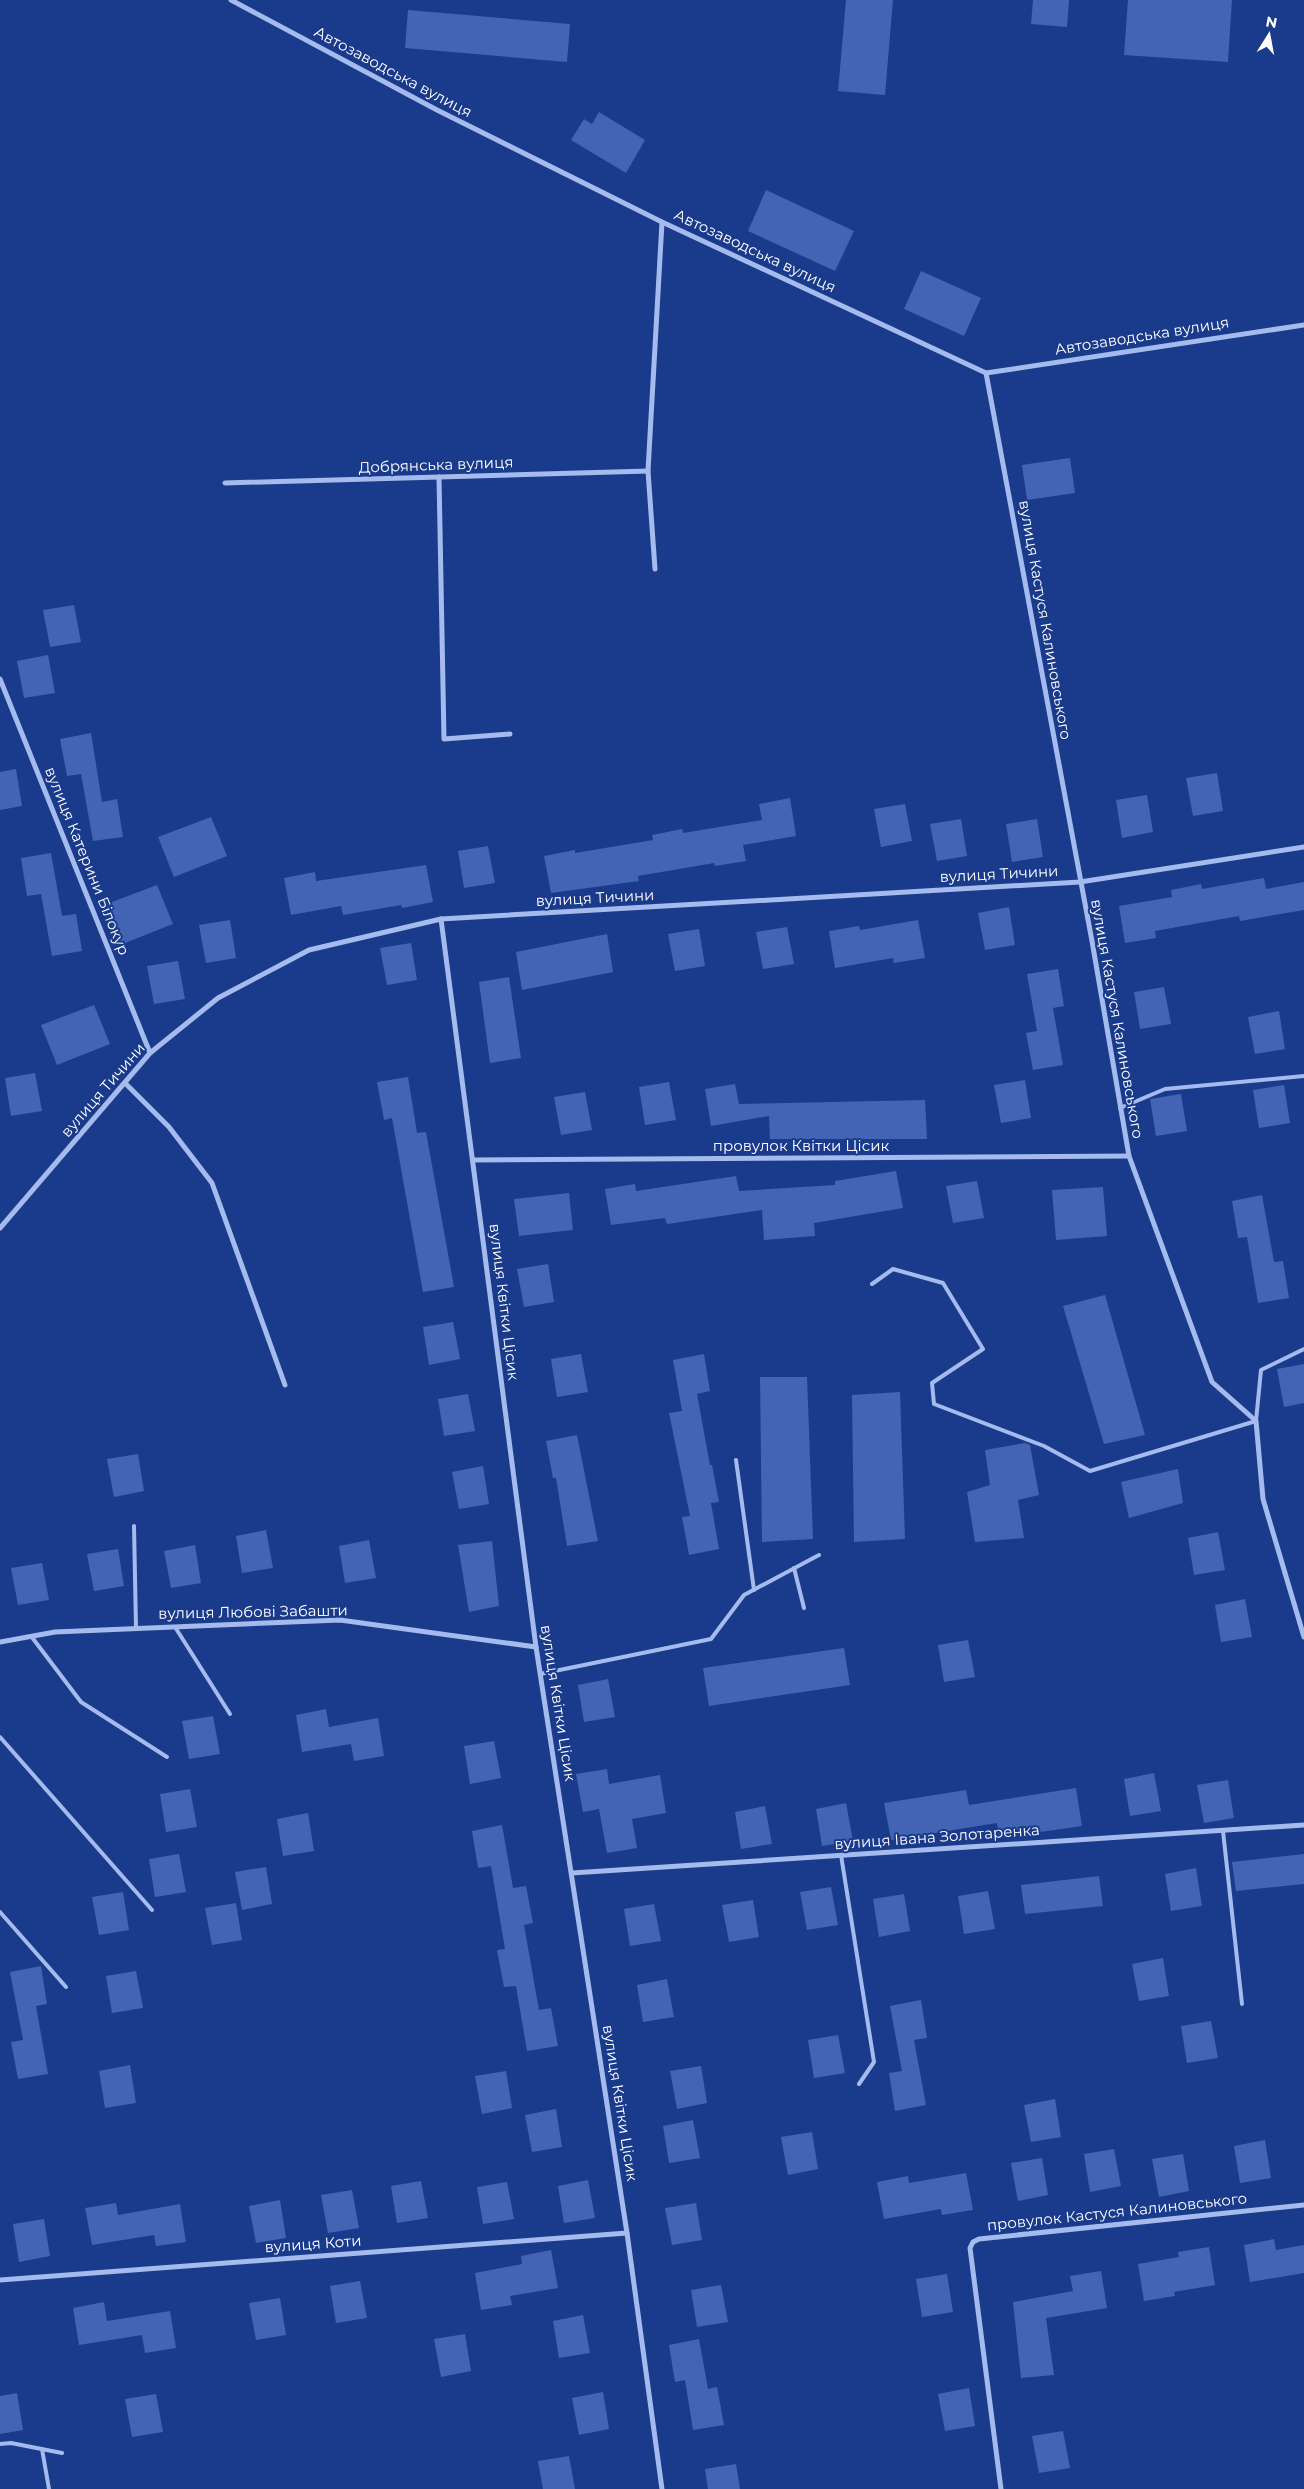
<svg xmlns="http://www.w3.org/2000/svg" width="1304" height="2489" font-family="Montserrat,sans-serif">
  <rect width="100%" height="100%" fill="#1a3b8b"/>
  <!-- building -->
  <g fill="#4364b3">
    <polygon points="846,0 893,0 885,95 838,91"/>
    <polygon points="1033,0 1069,0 1067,27 1031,24"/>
    <polygon points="1128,0 1232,0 1228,62 1124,55"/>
    <polygon points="408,10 570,24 567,62 405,48"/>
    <polygon points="599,112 645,140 626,173 571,140 584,119 592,124"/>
    <polygon points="766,190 854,231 835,271 748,231"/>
    <polygon points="921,271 981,298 964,336 904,309"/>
    <polygon points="1070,458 1075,493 1027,500 1022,465"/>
    <polygon points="74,605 81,642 50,647 43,610"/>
    <polygon points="48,655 55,693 24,698 17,661"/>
    <polygon points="91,733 102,802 117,799 123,837 93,841 81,774 67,776 60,739"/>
    <polygon points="16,769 22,806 0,810 0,772"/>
    <polygon points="1217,773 1223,811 1193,816 1186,778"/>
    <polygon points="1147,795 1153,832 1122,838 1116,800"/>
    <polygon points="790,798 796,836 743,845 746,861 715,866 714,863 638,876 639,881 551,893 544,856 575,850 575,853 653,840 652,835 682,829 683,833 762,820 759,804"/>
    <polygon points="905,804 912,841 881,847 874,809"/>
    <polygon points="211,817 227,856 174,877 158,837"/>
    <polygon points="961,819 967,856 937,861 930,824"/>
    <polygon points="1037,819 1043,857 1012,862 1006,824"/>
    <polygon points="488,846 495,883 464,888 458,851"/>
    <polygon points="51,853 62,916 76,914 82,951 52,956 41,894 27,896 21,858"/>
    <polygon points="426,865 433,902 402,908 401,905 343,915 341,906 291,915 284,878 315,872 316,881"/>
    <polygon points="1264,878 1266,889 1304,882 1304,910 1240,921 1239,916 1155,931 1156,938 1125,943 1119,906 1172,897 1171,890 1201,884 1202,889"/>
    <polygon points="157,885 173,924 120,945 104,905"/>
    <polygon points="1009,907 1015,945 985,950 978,913"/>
    <polygon points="230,920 236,958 206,963 199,925"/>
    <polygon points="918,920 925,958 894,963 893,958 835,968 829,931 859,926 860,930"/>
    <polygon points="787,927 794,964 763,969 756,932"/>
    <polygon points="699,929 705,966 675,971 668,934"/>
    <polygon points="607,934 613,972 522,990 516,952"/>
    <polygon points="411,943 417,980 387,985 380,948"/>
    <polygon points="178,961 185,999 154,1004 147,966"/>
    <polygon points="1058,969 1064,1006 1053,1008 1063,1065 1033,1070 1026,1033 1037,1031 1027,974"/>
    <polygon points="509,977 521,1058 490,1063 479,982"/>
    <polygon points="1164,987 1171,1024 1140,1029 1134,992"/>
    <polygon points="94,1005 110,1044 57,1065 41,1025"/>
    <polygon points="1279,1011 1285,1049 1255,1054 1248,1017"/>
    <polygon points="35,1073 42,1111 11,1116 5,1078"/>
    <polygon points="408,1077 417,1133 426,1132 454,1287 423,1292 392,1118 384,1120 377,1082"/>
    <polygon points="1025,1080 1031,1118 1001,1123 994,1085"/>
    <polygon points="669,1082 676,1120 645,1125 639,1087"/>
    <polygon points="735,1084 739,1104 925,1100 927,1139 770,1139 769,1116 711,1126 705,1089"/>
    <polygon points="1284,1085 1290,1123 1259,1128 1253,1090"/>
    <polygon points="585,1092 592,1130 561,1135 554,1097"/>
    <polygon points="1181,1094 1187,1131 1156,1136 1150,1099"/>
    <polygon points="896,1171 903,1208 814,1223 815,1236 764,1240 762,1210 667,1224 665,1218 611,1225 605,1189 635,1184 636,1191 736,1176 739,1191 835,1185 835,1181"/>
    <polygon points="977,1181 984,1218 953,1223 946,1186"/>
    <polygon points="1103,1187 1107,1236 1056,1240 1052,1190"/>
    <polygon points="569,1193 573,1230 519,1236 514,1199"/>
    <polygon points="1262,1195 1274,1262 1283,1261 1289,1298 1258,1303 1247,1237 1238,1238 1232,1201"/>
    <polygon points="548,1264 554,1302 524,1307 517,1269"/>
    <polygon points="1105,1295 1145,1435 1104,1444 1063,1306"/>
    <polygon points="453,1322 460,1359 429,1365 423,1327"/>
    <polygon points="581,1354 588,1392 557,1397 551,1359"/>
    <polygon points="704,1354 710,1391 697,1394 710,1465 712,1465 719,1502 711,1503 719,1549 689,1555 682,1517 690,1516 669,1413 682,1411 673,1360"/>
    <polygon points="1304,1364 1304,1403 1284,1407 1277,1369"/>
    <polygon points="760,1377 807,1377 813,1539 762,1542"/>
    <polygon points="900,1392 905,1539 854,1542 852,1395"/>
    <polygon points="468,1394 475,1431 444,1436 438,1399"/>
    <polygon points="577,1435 598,1541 567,1546 556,1478 553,1478 546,1441"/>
    <polygon points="1025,1443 1030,1445 1039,1495 1018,1500 1024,1538 975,1542 967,1492 990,1485 985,1450"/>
    <polygon points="138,1454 144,1491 114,1497 107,1459"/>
    <polygon points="483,1466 489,1504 459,1509 452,1472"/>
    <polygon points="1178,1469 1183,1503 1129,1518 1121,1482"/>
    <polygon points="266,1530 273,1568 242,1573 236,1536"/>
    <polygon points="1218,1532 1225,1570 1194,1575 1188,1538"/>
    <polygon points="369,1540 376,1578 345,1583 339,1546"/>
    <polygon points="492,1541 499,1606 469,1612 458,1545"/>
    <polygon points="195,1545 201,1583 171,1588 164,1551"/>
    <polygon points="118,1549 124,1586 94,1591 87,1554"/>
    <polygon points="42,1563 49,1600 18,1605 11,1568"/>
    <polygon points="1245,1599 1252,1637 1221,1642 1215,1605"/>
    <polygon points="968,1640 975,1677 944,1682 938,1645"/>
    <polygon points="844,1648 850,1685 709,1706 703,1668"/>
    <polygon points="608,1679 615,1717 584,1722 578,1685"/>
    <polygon points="326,1709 329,1727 378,1718 384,1756 354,1761 351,1744 302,1752 296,1715"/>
    <polygon points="213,1716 220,1754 189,1759 182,1721"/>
    <polygon points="494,1741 501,1778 470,1784 464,1746"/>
    <polygon points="607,1769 609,1784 660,1775 666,1813 632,1819 637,1848 607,1853 599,1809 583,1812 576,1774"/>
    <polygon points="1154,1773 1161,1811 1130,1816 1124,1779"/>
    <polygon points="1228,1780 1234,1818 1204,1823 1197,1785"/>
    <polygon points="1076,1788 1082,1826 999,1838 997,1823 891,1840 884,1803 966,1790 969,1805"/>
    <polygon points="190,1789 197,1827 166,1832 160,1794"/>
    <polygon points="846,1803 853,1841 822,1846 816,1809"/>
    <polygon points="765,1806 772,1844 741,1849 735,1812"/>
    <polygon points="308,1813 314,1851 283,1856 277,1819"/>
    <polygon points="502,1825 513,1888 526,1886 533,1923 524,1925 539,2010 551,2008 558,2046 527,2051 516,1986 504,1987 497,1950 505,1949 491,1866 478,1868 472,1831"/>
    <polygon points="179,1854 186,1892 155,1897 149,1859"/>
    <polygon points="1304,1854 1304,1884 1236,1891 1232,1862"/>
    <polygon points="266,1867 272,1904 242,1910 235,1872"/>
    <polygon points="1196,1868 1202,1906 1171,1911 1165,1874"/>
    <polygon points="1099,1876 1103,1906 1025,1914 1021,1885"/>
    <polygon points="831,1887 838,1925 807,1930 800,1892"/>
    <polygon points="988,1891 995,1929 964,1934 958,1896"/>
    <polygon points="123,1892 129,1930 99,1935 92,1897"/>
    <polygon points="904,1894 910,1931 879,1937 873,1899"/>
    <polygon points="753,1900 759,1937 729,1942 722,1905"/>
    <polygon points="236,1903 242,1940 212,1945 205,1908"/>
    <polygon points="654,1904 661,1941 630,1946 624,1909"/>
    <polygon points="1163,1958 1169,1996 1139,2001 1132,1964"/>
    <polygon points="41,1966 47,2004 36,2006 48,2074 18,2079 11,2042 23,2040 10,1972"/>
    <polygon points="136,1971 143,2008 112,2013 106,1976"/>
    <polygon points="667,1979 674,2017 643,2022 637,1985"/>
    <polygon points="921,2000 927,2038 914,2040 926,2105 895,2111 889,2073 902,2071 890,2006"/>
    <polygon points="1211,2021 1218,2058 1187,2063 1181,2026"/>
    <polygon points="838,2035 845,2073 814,2078 808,2040"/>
    <polygon points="130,2065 136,2103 105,2108 99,2071"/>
    <polygon points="701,2066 707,2103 677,2109 670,2071"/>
    <polygon points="506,2071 512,2108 482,2114 475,2076"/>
    <polygon points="1055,2099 1061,2137 1031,2142 1024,2105"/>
    <polygon points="556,2109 562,2147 532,2152 525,2115"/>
    <polygon points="693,2120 700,2158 669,2163 663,2126"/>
    <polygon points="812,2132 818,2169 788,2175 781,2137"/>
    <polygon points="1265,2140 1271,2178 1240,2183 1234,2146"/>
    <polygon points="1114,2149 1121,2186 1090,2192 1084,2154"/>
    <polygon points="1183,2154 1189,2191 1159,2197 1152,2159"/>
    <polygon points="1042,2158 1048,2195 1018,2201 1011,2163"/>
    <polygon points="966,2173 973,2210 942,2215 941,2209 884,2219 877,2182 908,2176 909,2183"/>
    <polygon points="588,2180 595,2218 564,2223 558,2186"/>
    <polygon points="421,2181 428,2218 397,2223 391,2186"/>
    <polygon points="507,2182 514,2219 483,2224 477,2187"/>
    <polygon points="352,2190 359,2228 328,2233 321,2195"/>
    <polygon points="280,2200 286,2238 256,2243 249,2206"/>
    <polygon points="116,2203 118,2215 180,2204 186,2242 156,2246 154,2235 92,2245 85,2208"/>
    <polygon points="696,2203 702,2240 672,2245 665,2208"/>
    <polygon points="44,2219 50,2256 19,2262 13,2224"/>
    <polygon points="1274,2239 1276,2250 1304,2245 1304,2273 1250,2282 1244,2245"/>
    <polygon points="1209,2247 1215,2285 1174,2292 1175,2296 1144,2301 1138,2264 1179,2257 1178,2252"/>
    <polygon points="551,2250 558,2288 510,2296 512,2305 481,2310 475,2273 522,2264 521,2256"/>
    <polygon points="1101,2271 1107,2308 1046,2318 1054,2375 1021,2378 1013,2302 1073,2291 1070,2276"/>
    <polygon points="947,2274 953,2312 922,2317 916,2279"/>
    <polygon points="360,2281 367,2318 336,2323 330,2286"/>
    <polygon points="721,2285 728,2322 697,2327 691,2290"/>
    <polygon points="280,2298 286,2335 256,2340 249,2303"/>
    <polygon points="104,2302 107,2321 170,2311 176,2348 145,2353 142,2335 79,2345 73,2308"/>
    <polygon points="583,2315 590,2353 559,2358 553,2321"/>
    <polygon points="465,2334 471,2371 441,2377 434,2339"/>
    <polygon points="699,2339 708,2389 717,2387 724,2425 693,2430 685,2380 675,2382 669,2345"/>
    <polygon points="969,2388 975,2426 945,2431 938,2394"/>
    <polygon points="603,2392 609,2429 579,2435 572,2398"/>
    <polygon points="17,2393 23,2430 0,2434 0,2396"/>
    <polygon points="156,2394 163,2432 132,2437 125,2399"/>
    <polygon points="1063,2431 1070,2468 1039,2473 1032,2436"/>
    <polygon points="569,2456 575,2489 543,2489 538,2461"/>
    <polygon points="736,2464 740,2489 708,2489 705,2469"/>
  </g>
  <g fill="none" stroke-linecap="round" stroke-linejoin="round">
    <!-- lane -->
    <g stroke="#a5bbed" stroke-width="4">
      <polyline points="1120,1108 1165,1089 1304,1076"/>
      <polyline points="872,1284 893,1269 943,1283 983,1349 932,1383 934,1404 1044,1446 1090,1471 1256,1421 1261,1370 1304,1349"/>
      <polyline points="736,1460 754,1590"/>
      <polyline points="134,1526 136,1628"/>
      <polyline points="794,1568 804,1608"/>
      <polyline points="175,1627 230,1714"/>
      <polyline points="31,1636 81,1702 167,1757"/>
      <polyline points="540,1674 711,1639 744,1595 819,1555"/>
      <polyline points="0,1737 152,1910"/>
      <polyline points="1223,1831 1242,2004"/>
      <polyline points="841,1855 874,2062 859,2084"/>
      <polyline points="0,1912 66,1987"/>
      <polyline points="0,2444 11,2443 62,2453"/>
      <polyline points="42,2449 49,2489"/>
    </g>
    <!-- street -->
    <g stroke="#a5bbed" stroke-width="5">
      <polyline points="231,0 437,110 662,222 986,373 1304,325"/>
      <polyline points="986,373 1092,941 1129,1156 1212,1382 1256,1421 1263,1499 1304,1637"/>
      <polyline points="439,477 444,739 510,734"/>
      <polyline points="225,483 648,471"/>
      <polyline points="655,569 648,471 662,222"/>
      <polyline points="0,679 150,1053"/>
      <polyline points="441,919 536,1647 627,2233 662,2489"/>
      <polyline points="125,1083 169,1127 212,1183 285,1385"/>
      <polyline points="473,1160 1129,1156"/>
      <polyline points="0,1228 150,1053 218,998 309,950 441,919 1080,882 1304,847"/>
      <polyline points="0,1642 55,1632 340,1620 536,1647"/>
      <polyline points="572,1873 1304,1825"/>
      <polyline points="0,2280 627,2233"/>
      <polyline points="1001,2489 970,2248 973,2242 979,2239 1304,2205"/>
    </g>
  </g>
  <g text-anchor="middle" stroke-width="4" stroke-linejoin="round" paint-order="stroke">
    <!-- street labels -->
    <g font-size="15" fill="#fff" stroke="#1a3b8b">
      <text transform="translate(393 72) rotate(28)" y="5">Автозаводська вулиця</text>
      <text transform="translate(755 251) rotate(25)" y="5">Автозаводська вулиця</text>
      <text transform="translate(1142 336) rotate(-9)" y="5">Автозаводська вулиця</text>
      <text transform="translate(436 465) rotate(-2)" y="5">Добрянська вулиця</text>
      <text transform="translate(1045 620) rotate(80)" y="5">вулиця Кастуся Калиновського</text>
      <text transform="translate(87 861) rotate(68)" y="5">вулиця Катерини Білокур</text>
      <text transform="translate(999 874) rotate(-3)" y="5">вулиця Тичини</text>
      <text transform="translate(595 898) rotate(-3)" y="5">вулиця Тичини</text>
      <text transform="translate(1117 1019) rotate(80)" y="5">вулиця Кастуся Калиновського</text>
      <text transform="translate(103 1090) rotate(-49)" y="5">вулиця Тичини</text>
      <text x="801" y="1151">провулок Квітки Цісик</text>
      <text transform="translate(504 1302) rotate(83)" y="5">вулиця Квітки Цісик</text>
      <text transform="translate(253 1612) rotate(-1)" y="5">вулиця Любові Забашти</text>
      <text transform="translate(558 1703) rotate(81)" y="5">вулиця Квітки Цісик</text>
      <text transform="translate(937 1837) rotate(-4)" y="5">вулиця Івана Золотаренка</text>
      <text transform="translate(620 2103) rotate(81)" y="5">вулиця Квітки Цісик</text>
      <text transform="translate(1117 2212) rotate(-6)" y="5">провулок Кастуся Калиновського</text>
      <text transform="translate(313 2244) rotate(-4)" y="5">вулиця Коти</text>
    </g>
  </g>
  <!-- north arrow -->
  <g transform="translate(1269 35) rotate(11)" stroke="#1a3b8b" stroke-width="4" paint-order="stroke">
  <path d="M0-4L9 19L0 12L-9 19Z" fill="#ffffff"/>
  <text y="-8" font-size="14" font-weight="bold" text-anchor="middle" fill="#ffffff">N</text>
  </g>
</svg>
